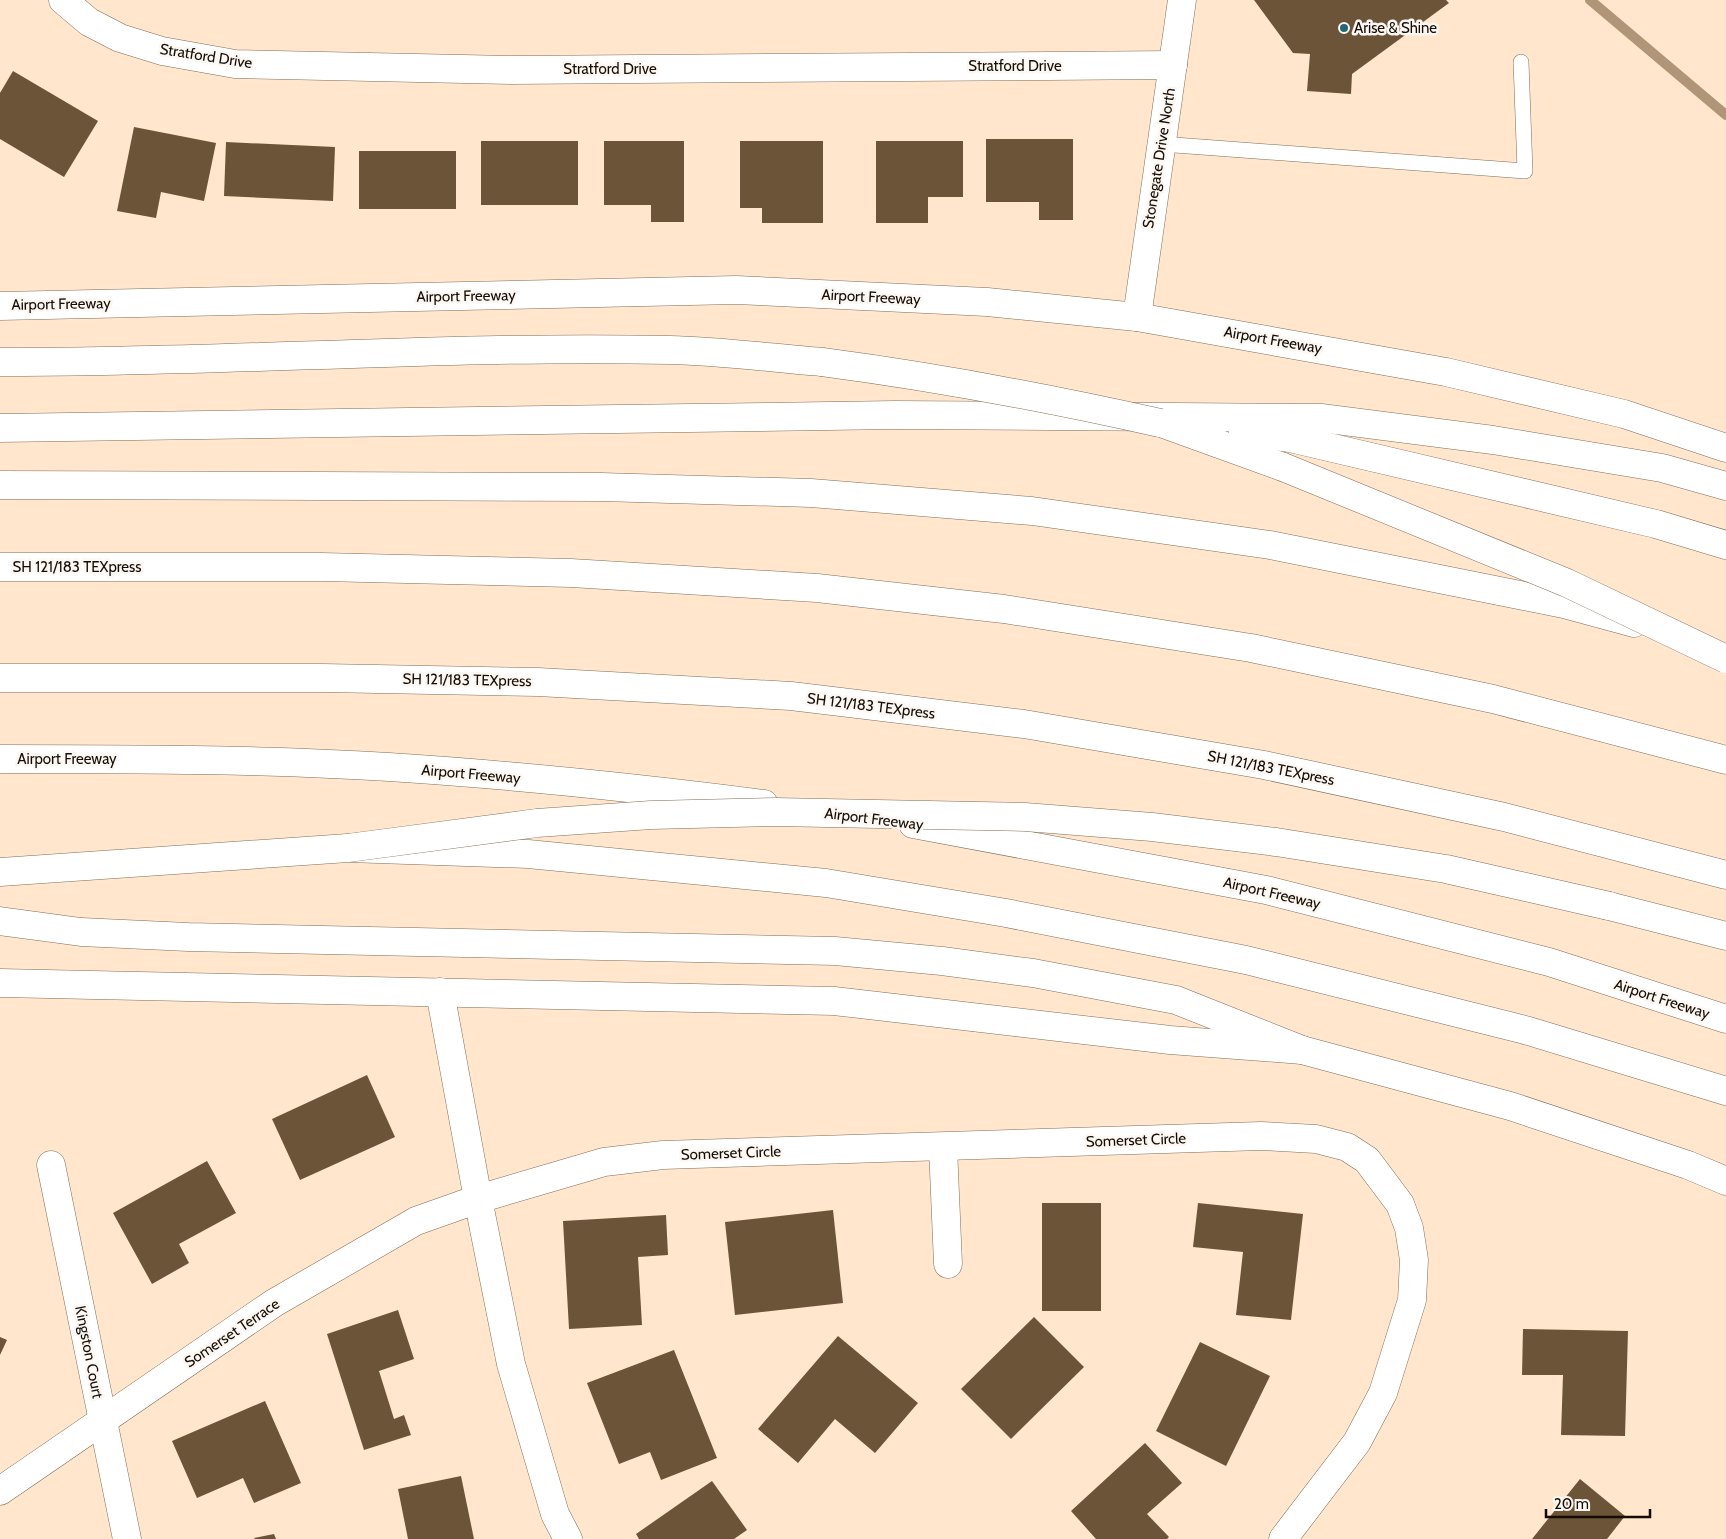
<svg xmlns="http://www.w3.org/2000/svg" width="1726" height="1539" font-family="Cabin,sans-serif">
  <rect width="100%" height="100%" fill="#ffe6cc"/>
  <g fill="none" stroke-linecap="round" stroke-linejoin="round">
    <!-- stream -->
    <polyline stroke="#b09578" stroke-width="10" points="1590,0 1726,115"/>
  </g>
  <!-- building -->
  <g fill="#6c5438">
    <polygon points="1254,0 1446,0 1449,3 1352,74 1351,94 1307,91 1310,54 1293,53"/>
    <polygon points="13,71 98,121 64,177 0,139 0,93"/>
    <polygon points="134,127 216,143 204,201 161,192 156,218 117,211"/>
    <polygon points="986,139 1073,139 1073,220 1039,220 1039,202 986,202"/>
    <rect x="481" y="141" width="97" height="64"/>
    <polygon points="604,141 684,141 684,222 651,222 651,205 604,205"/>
    <polygon points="740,141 823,141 823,223 762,223 762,208 740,208"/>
    <polygon points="876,141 963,141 963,197 928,197 928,223 876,223"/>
    <polygon points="226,142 335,147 333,201 224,196"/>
    <rect x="359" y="151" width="97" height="58"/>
    <polygon points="367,1075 395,1137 300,1180 272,1119"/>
    <polygon points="207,1161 236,1213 179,1244 189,1263 152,1284 113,1213"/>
    <rect x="1042" y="1203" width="59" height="108"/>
    <polygon points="1198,1203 1303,1214 1291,1320 1236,1315 1243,1252 1193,1247"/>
    <polygon points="833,1210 843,1303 735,1315 725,1222"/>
    <polygon points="666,1215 668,1255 638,1257 642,1325 569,1329 563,1221"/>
    <polygon points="398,1310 414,1359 379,1371 394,1419 404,1415 411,1435 364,1450 327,1334"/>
    <polygon points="1034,1317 1084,1367 1011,1439 961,1389"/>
    <polygon points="1523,1329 1628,1331 1625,1436 1561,1435 1563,1375 1522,1375"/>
    <polygon points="838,1336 918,1403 875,1453 835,1419 798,1463 758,1429"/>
    <polygon points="0,1337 7,1340 0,1355"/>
    <polygon points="1200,1342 1270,1376 1226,1466 1156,1431"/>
    <polygon points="674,1350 717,1458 661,1480 650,1452 619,1464 587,1383"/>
    <polygon points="265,1401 301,1483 254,1503 243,1478 197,1498 172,1441"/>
    <polygon points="1145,1443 1182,1483 1147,1514 1169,1537 1167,1539 1096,1539 1071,1511"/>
    <polygon points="461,1476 474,1539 408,1539 398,1489"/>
    <polygon points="1580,1479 1625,1516 1607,1539 1532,1539"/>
    <polygon points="712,1481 747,1530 734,1539 639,1539 636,1534"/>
    <polygon points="274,1534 276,1539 255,1539 254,1538"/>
  </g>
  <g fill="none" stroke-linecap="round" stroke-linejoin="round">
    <!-- lane casing -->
    <g stroke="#826d55" stroke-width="16">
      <polyline id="lane" points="1161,144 1525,171 1521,62"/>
    </g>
    <!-- street casing -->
    <g stroke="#826d55" stroke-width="29">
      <g id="street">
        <polyline points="63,0 89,22 120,38 162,51 235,64 513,70 1173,65"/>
        <polyline points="1137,317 1182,0"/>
        <polyline points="943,1147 948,1264"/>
        <polyline points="51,1165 127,1539"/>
        <polyline points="0,1491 274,1303 416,1221 478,1199 440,992"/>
        <polyline points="568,1539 555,1514 511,1364 478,1199 604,1162 663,1155 1261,1136 1316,1139 1347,1147 1367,1160 1400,1204 1409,1228 1414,1260 1412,1300 1383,1393 1357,1442 1283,1539"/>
      </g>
    </g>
    <!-- secondary casing -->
    <g stroke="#826d55" stroke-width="29">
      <g id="secondary">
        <polyline points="0,306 736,290 987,302 1137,317 1446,372 1624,414 1726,448"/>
        <polyline points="0,983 834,1001 1170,1040 1302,1050 1510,1106 1688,1165 1726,1181"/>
      </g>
    </g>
    <!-- highway casing -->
    <g stroke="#826d55" stroke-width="29">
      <g id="highway">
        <path d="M0,362C223,363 446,345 670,350C720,351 771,358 822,362"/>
        <polyline points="1164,424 1283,467"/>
        <polyline points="0,428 895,415 1321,418 1493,440 1662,468 1726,486"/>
        <polyline points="1243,432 1290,438 1656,524 1726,545"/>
        <polyline points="0,485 601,487 811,493 1032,511 1270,545 1564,604 1634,623"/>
        <polyline points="0,567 322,567 571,573 817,588 1004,609 1251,648 1493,699 1726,760"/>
        <polyline points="0,678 323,678 538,682 791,696 1024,724 1264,765 1504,817 1726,875"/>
        <path d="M0,759C129,759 259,759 389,767C514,775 639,788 764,804"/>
        <polyline points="913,824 1266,890 1549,962 1726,1019"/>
        <polyline points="0,872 348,848 528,854 826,883 1006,913 1246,960 1525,1030 1726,1091"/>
        <polyline points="1609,906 1726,936"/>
        <polyline points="0,921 81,932 188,937 835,951 942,961 1033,973 1176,1000 1302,1050"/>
      </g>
    </g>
    <!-- lane -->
    <use href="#lane" stroke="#fff" stroke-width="15"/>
    <!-- street -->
    <use href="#street" stroke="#fff" stroke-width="28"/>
    <!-- secondary -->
    <use href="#secondary" stroke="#fff" stroke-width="28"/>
    <!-- highway -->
    <use href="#highway" stroke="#fff" stroke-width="28"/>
    <!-- highway-bridge casing -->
    <g stroke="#826d55" stroke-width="29" stroke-linecap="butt">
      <g id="highway-bridge">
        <path d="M822,362C936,377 1048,398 1160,423"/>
        <polyline points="1283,467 1567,583 1726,659"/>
        <polyline points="348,848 537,823 651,815 775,812 1025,817 1152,827 1276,842 1446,869 1609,906"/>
      </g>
    </g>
    <!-- highway-bridge -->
    <use href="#highway-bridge" stroke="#fff" stroke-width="28"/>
  </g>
  <!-- markers -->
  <circle fill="#236678" stroke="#fcf7f2" stroke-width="2" cx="1344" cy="28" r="5"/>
  <g text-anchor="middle" stroke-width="5" stroke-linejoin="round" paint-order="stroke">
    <!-- poi labels -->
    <g font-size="15" fill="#140c04" stroke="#fcf7f2" text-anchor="start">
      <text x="1354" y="33">Arise &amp; Shine</text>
    </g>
    <!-- street labels -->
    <g font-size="15" fill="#140c04" stroke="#fcf7f2">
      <text transform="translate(206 56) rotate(9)" y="5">Stratford Drive</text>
      <text x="1015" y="71">Stratford Drive</text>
      <text x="610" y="74">Stratford Drive</text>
      <text transform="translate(1159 158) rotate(-81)" y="5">Stonegate Drive North</text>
      <text transform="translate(466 296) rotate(-1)" y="5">Airport Freeway</text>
      <text transform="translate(871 297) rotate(3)" y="5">Airport Freeway</text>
      <text transform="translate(61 304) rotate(-1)" y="5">Airport Freeway</text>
      <text transform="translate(1273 340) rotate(10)" y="5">Airport Freeway</text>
      <text x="77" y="572">SH 121/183 TEXpress</text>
      <text transform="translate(467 680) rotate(1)" y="5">SH 121/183 TEXpress</text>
      <text transform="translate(871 706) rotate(7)" y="5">SH 121/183 TEXpress</text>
      <text x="67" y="764">Airport Freeway</text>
      <text transform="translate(1271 768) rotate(11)" y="5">SH 121/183 TEXpress</text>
      <text transform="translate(471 774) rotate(5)" y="5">Airport Freeway</text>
      <text transform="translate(874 819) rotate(7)" y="5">Airport Freeway</text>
      <text transform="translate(1272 893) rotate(13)" y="5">Airport Freeway</text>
      <text transform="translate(1662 999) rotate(18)" y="5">Airport Freeway</text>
      <text transform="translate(1136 1140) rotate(-2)" y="5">Somerset Circle</text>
      <text transform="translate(731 1153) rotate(-2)" y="5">Somerset Circle</text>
      <text transform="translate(232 1333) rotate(-34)" y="5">Somerset Terrace</text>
      <text transform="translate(89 1352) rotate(79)" y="5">Kingston Court</text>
    </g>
  </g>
  <!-- scale -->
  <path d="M1546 1509v8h104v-8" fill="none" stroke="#140c04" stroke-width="2.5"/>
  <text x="1554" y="1509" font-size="15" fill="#140c04" stroke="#fcf7f2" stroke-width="4" paint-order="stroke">20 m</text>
</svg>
